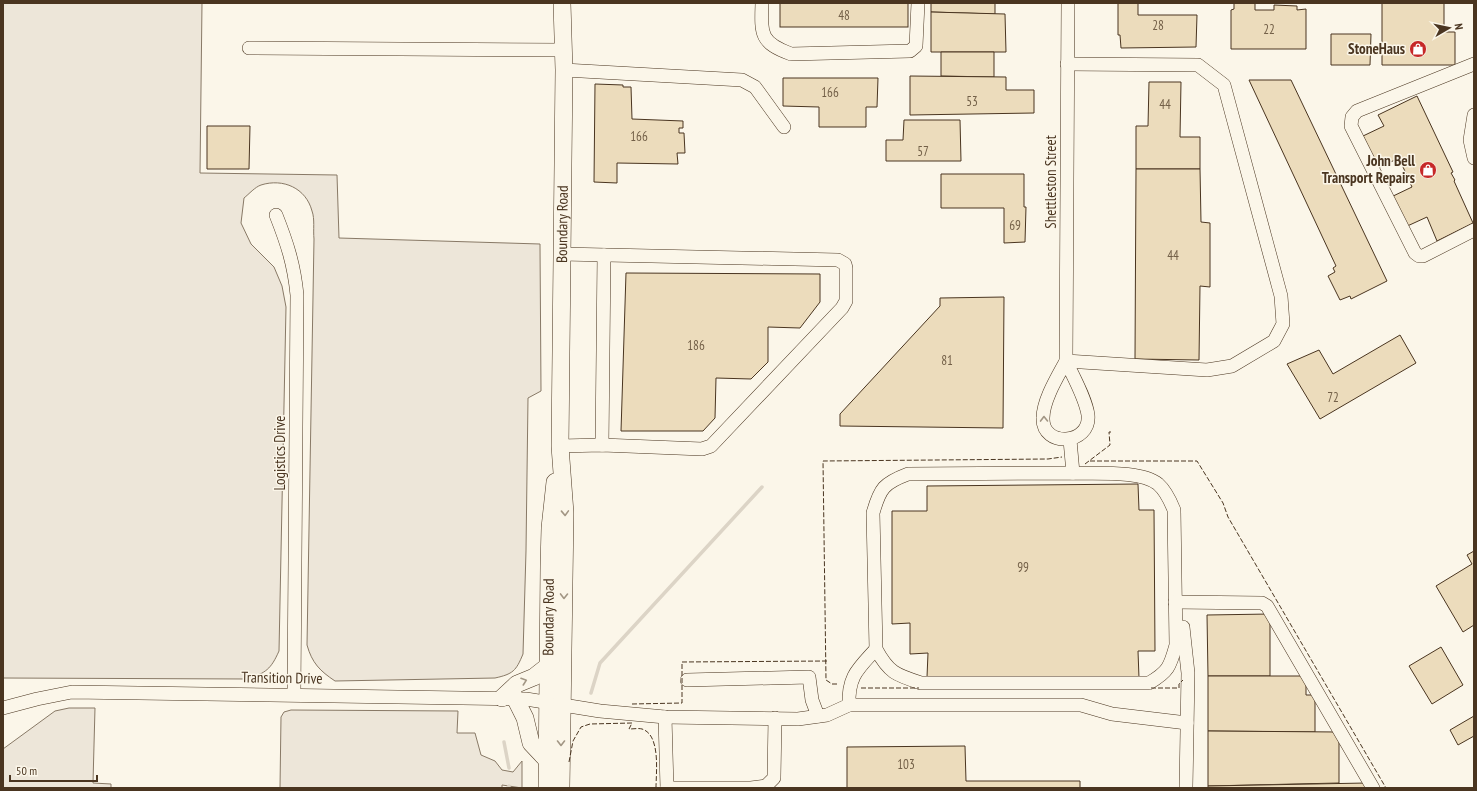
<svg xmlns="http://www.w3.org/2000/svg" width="1477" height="791" font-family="'PT Sans Narrow',sans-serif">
  <rect width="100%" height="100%" fill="#fbf6e9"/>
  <!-- green -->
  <g fill="#ede6d9" stroke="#887966">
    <path d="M3,3H202L200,173L337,175L339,238L540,244L541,391L528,398L526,551L523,654C516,671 513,674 495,678L335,681C320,671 312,663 307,645L314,239C313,230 315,219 312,211C306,188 283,178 261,185C255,187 249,194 244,198L241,223L251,244L274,267L282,286L286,307L279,651C271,669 266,673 247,679L3,678Z"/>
    <polygon points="69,708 95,708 93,783 111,784 111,788 3,788 3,749 55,711"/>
    <polygon points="291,710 458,711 457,733 475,733 481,755 495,761 502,770 513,772 522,761 522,788 502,785 502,788 280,788 281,717 284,712"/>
  </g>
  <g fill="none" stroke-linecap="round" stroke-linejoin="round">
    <!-- stream -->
    <g stroke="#dcd4c6" stroke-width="3.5">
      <polyline points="591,693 600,663 762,487"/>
      <polyline points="504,742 509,768"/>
      <polyline points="508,788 509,786"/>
    </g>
  </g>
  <!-- building -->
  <g fill="#ecdcbc" stroke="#4a3520">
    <rect x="780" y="3" width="128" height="24"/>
    <polygon points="931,3 995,3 995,14 931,12"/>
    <polygon points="1118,3 1138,3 1138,15 1197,15 1196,47 1121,48 1120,35 1118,35"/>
    <polygon points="1234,3 1255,3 1255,10 1274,10 1274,5 1297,6 1297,10 1306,9 1306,49 1231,49 1231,10 1234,9"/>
    <polygon points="1382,3 1444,3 1444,32 1455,32 1455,65 1382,65"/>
    <polygon points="931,12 1005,14 1006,52 931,52"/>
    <polygon points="1331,34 1371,34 1370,65 1331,65"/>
    <polygon points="941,52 994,52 994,77 941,76"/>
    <polygon points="910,76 1006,77 1006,90 1034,90 1034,113 910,115"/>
    <polygon points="783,78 878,78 877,107 866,107 866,127 819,127 819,107 783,106"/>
    <polygon points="1249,80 1291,80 1387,281 1351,299 1350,296 1340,300 1328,276 1335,272 1333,268 1336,266"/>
    <polygon points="1149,82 1181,82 1180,137 1200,137 1200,169 1136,169 1136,126 1148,126"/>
    <polygon points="595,84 623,85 623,87 631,87 632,119 683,121 683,128 679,128 679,133 684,133 685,153 677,153 678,164 617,163 617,183 594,182"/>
    <polygon points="1417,96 1453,172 1451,173 1455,180 1454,181 1473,223 1437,241 1427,217 1403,228 1389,198 1412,187 1399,158 1378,168 1363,136 1384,126 1378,115"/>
    <polygon points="904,120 960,120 961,161 886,161 886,140 903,140"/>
    <polygon points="207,126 250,126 249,169 207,169"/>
    <polygon points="1136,169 1200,169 1201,222 1210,223 1210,287 1200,286 1199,360 1135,359"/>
    <polygon points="941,174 1024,174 1024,207 1026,207 1025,242 1004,243 1004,208 941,208"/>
    <polygon points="626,273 820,274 820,302 800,328 768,327 768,362 751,379 716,378 715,418 703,431 621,431"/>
    <polygon points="1004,297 1003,428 840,426 840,414 940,306 940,298"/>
    <polygon points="1400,335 1416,363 1320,419 1287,364 1319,350 1333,374"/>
    <polygon points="1138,484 1139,510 1154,510 1155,651 1138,651 1139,678 927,677 928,653 910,654 910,623 892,624 892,511 927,511 927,486"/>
    <polygon points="1474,551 1474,625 1463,632 1436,586 1472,564 1467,555"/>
    <polygon points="1270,614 1270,676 1208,676 1207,615"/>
    <polygon points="1441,647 1463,685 1432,704 1409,666"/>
    <polygon points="1208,676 1306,676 1306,695 1315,695 1315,732 1208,731"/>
    <polygon points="1474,716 1474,736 1458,745 1450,730"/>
    <polygon points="1208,731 1339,732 1339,783 1208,786"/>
    <polygon points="965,746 966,781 1080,781 1080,788 847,788 847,747"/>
    <polygon points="1366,783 1369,788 1208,788 1208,786"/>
  </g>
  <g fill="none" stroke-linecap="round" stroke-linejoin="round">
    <!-- minor casing -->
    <g stroke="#4a3520" stroke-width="14">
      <g id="minor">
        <path d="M762,3C761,34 760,43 791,54L910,51L916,46L918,3"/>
        <polyline points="249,48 563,50"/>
        <polyline points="1474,64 1357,111 1352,117 1351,126 1415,253 1419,256 1423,256 1474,230"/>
        <polyline points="564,70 742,80 755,87 784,127"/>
        <polyline points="1474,115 1470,140 1474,158"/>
        <path d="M276,215C287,243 294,264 297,295L294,694"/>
        <polyline points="1066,361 1207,370 1232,366 1274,341 1283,324 1281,296 1224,85 1198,65 1067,64"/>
        <path d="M1066,361C1058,376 1043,400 1043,418C1042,448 1091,445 1088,415C1086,399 1073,376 1066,361L1068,3"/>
        <polyline points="1070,440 1073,473"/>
        <polyline points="602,445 604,255"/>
        <polyline points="560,446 602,445 702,449 711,446 842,308 846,301 846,268 845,264 838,260 562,254"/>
        <path d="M1073,473C1095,474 1141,470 1158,484C1166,491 1170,500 1174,510L1176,645C1170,667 1168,672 1149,683H921C896,675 889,673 876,649L873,513C880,488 884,483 908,474Z"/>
        <polyline points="1175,602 1262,603 1267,606 1373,788"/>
        <polyline points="1183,627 1188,673 1186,788"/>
        <polyline points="687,680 809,677 812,700 818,716"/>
        <path d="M849,705C848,676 858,669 876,649"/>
        <polyline points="3,708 37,699 72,692 526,699 600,711 665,717 798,719 827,715 849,705 1081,705 1112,714 1187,723"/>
        <polyline points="665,717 667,788"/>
        <polyline points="667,788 751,788 766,786 774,778 775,718"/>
      </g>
    </g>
    <!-- major casing -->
    <g stroke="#4a3520" stroke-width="18">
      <g id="major">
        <polyline points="502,698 517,684 534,677 548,666"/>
        <polyline points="515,698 525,718 531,743 547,760"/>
        <path id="s1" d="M547,788L549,566L550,528L555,482"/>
        <path id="s2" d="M561,788L565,513L560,446L564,70L562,3"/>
      </g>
    </g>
    <!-- minor -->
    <use href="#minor" stroke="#fbf6e9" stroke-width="13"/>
    <!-- major -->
    <use href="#major" stroke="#fbf6e9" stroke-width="17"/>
    <!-- fence -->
    <g stroke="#4a3520" stroke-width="1" stroke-dasharray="5 2" stroke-linecap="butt">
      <polyline points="1090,461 1197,461 1223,503 1228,517 1386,788"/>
      <polyline points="1085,464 1110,445 1109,432 1111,432"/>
      <polyline points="837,684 832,684 826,680 823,461 1048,459 1062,457"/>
      <polyline points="861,688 919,688"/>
      <polyline points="1151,688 1179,688 1179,684 1183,680"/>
      <polyline points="632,704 682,703 682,662 827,661"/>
      <path d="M569,762L573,741L581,727L590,724L632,723L629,729C633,729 639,728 642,729C661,735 656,773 656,788"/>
    </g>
  </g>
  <!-- one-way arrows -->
  <defs><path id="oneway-chevron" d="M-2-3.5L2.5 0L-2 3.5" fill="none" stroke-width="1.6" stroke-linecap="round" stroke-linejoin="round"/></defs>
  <g stroke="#a29684">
    <use href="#oneway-chevron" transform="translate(1044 419) rotate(-91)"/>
    <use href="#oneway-chevron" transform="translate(565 513) rotate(88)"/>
    <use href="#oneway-chevron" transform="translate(564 596) rotate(91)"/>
    <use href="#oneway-chevron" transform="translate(524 681) rotate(-19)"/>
    <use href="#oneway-chevron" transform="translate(561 743) rotate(90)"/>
  </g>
  <!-- icons -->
  <defs>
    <g id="shop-disc" transform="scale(0.9)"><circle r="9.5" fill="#c62828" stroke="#fbf6e9"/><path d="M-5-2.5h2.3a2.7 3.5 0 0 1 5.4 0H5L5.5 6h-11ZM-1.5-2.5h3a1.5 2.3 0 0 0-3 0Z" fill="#fff"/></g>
  </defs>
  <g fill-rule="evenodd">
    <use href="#shop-disc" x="1418" y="49"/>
    <use href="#shop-disc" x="1428" y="170"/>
  </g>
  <g text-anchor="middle" stroke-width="3" stroke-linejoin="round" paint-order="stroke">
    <!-- number labels -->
    <g font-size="13" fill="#725f47">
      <text x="844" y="20">48</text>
      <text x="1158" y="30">28</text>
      <text x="1269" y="34">22</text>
      <text x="830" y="97">166</text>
      <text x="972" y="106">53</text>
      <text x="1165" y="109">44</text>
      <text x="639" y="141">166</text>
      <text x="923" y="156">57</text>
      <text x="1015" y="230">69</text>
      <text x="1173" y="260">44</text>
      <text x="696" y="350">186</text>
      <text x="947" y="365">81</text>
      <text x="1333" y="402">72</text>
      <text x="1023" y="572">99</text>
      <text x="906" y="769">103</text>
    </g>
    <!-- poi labels -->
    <g font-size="15" font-weight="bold" fill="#4a3520" stroke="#fbf6e9" text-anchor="end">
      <text x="1405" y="54">StoneHaus</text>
      <text x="1415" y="166">John Bell<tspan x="1415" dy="17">Transport Repairs</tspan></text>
    </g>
    <!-- street labels -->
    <g font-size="15" fill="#4a3520" stroke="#fbf6e9">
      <text transform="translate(1051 182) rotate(-90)" y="5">Shettleston Street</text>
      <text dy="5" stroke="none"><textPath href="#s2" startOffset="564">Boundary Road</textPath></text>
      <text transform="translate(280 453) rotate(-90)" y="5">Logistics Drive</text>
      <text dy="5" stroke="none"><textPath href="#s1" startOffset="171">Boundary Road</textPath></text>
      <text transform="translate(282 678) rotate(1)" y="5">Transition Drive</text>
    </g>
  </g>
  <!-- border -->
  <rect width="1477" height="791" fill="none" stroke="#4a3520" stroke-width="8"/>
  <!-- north arrow -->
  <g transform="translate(1449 28) rotate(81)" stroke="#fbf6e9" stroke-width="3" paint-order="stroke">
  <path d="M0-3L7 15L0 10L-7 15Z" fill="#4a3520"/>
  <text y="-6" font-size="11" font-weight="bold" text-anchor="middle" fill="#4a3520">N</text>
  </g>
  <!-- scale -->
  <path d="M10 775v6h87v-6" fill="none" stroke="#4a3520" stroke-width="2"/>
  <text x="16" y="775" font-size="12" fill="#4a3520" stroke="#fbf6e9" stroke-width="3" paint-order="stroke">50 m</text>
</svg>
